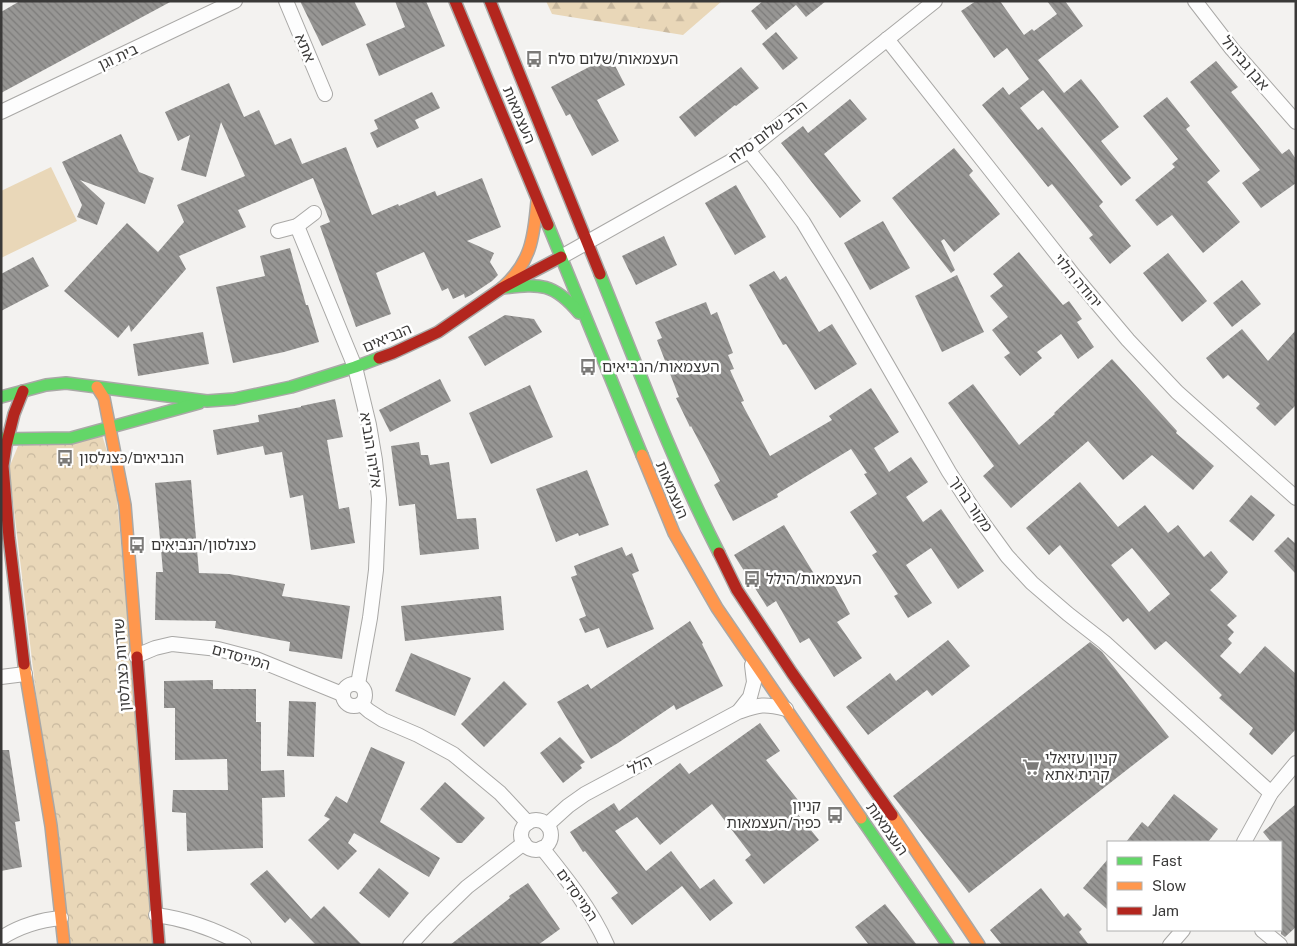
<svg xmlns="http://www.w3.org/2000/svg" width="1297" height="946" font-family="'Public Sans','Noto Sans Hebrew',sans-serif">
  <defs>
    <pattern id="forest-firs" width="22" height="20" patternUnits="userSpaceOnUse" patternTransform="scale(1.25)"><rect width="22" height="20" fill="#e9d7b8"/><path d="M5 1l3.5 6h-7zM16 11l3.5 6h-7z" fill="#c9b99f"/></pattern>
    <pattern id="park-crowns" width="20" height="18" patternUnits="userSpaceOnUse" patternTransform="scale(1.25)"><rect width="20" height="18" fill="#e9d7b8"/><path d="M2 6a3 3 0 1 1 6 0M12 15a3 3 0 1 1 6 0" fill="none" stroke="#c9b99f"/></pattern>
    <pattern id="building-back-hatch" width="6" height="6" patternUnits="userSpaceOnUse" patternTransform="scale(1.25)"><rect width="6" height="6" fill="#979694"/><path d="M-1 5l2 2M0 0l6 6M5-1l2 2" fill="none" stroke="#7c7b7a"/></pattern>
  </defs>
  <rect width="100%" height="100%" fill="#f3f2f0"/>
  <!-- forest -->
  <polygon fill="url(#forest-firs)" points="546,1 722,1 683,35 552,14"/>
  <!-- park -->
  <polygon fill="url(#park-crowns)" points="102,435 115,477 157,945 71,945 40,727 9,468 18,446"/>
  <!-- pitch -->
  <polygon fill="#e9d7b8" points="51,167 77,221 1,258 1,191"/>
  <!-- building -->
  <g fill="url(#building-back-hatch)" fill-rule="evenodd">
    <polygon points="20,1 172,1 1,93 1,12"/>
    <polygon points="300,1 354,1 366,25 322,46"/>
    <polygon points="395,1 426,1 445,46 379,76 366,44 405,27"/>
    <polygon points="763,1 826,1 806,17 796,5 766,30 751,11"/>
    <polygon points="976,1 1000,1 1024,35 1032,29 1034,31 1057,14 1047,1 1065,1 1083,26 1038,60 1064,93 1081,79 1097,99 1119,127 1101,141 1131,178 1121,186 1043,90 1020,108 1038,130 1042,127 1103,202 1099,206 1131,246 1110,264 1089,238 1093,235 1052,184 1048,187 982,105 1003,87 1009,95 1029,79 1007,48 994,58 961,11"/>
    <polygon points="776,32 798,58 783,70 762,44"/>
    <polygon points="610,56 625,85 597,100 619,141 592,156 570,114 566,116 551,87"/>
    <polygon points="1216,61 1238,87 1231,92 1282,154 1289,149 1296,159 1296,183 1261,208 1242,183 1260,170 1190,82"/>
    <polygon points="741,67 759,88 736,106 735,105 695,137 679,117"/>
    <polygon points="229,83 244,117 259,110 275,145 291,138 302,164 346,147 372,215 398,204 399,206 435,191 437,196 482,178 501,227 467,241 494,253 490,262 498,275 492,281 471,295 465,298 464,294 453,299 448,288 442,291 424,252 376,273 391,314 356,327 320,226 330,222 313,178 238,210 246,227 179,256 186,269 131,332 129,325 118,338 64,291 127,223 158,252 184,222 177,205 245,176 221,122 206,177 181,170 190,135 178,141 165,112"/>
    <polygon points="432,92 440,108 415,120 419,128 377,148 370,133 378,129 374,120"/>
    <polygon points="1167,97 1190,126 1186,129 1220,171 1207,182 1240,222 1203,253 1172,215 1157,226 1135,200 1175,167 1172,164 1178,159 1143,116"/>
    <polygon points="850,99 867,119 824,154 861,201 840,218 781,143 803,126 808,133"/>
    <polygon points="121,134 139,172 154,178 145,204 80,180 105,203 97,225 77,217 82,205 62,162"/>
    <polygon points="954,148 973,171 969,175 1000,214 954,252 944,239 941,241 955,270 951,273 892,198"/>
    <polygon points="736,185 766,237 735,255 705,203"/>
    <polygon points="883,221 910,268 870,290 844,243"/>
    <polygon points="664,236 677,265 636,285 622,256"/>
    <polygon points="290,248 306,305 308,305 319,342 284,352 233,363 216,287 265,276 260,256"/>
    <polygon points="1019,252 1063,305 1069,301 1082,319 1077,322 1094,347 1078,359 1061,334 1037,352 1042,358 1020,376 1004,357 1010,353 992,330 1008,317 990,296 1003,286 993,274"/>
    <polygon points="1168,253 1207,301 1182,322 1143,273"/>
    <polygon points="33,257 49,286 1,311 1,274"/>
    <polygon points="774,271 780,280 786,276 819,332 832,324 857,364 815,390 786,344 783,345 749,285"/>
    <polygon points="957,275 984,332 942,352 915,296"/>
    <polygon points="1242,280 1261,304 1232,327 1213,303"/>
    <polygon points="706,302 711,315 717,312 733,353 728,355 734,369 730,370 744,401 741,402 770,456 832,420 829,416 871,388 899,432 874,448 889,472 911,457 928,482 906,497 923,522 941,509 984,571 958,589 931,548 906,565 932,603 908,618 894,596 898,594 872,555 877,552 850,512 877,494 864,474 867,473 851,449 777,494 778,497 733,521 714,485 720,481 691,426 690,427 676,398 679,397 657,340 662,338 655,322"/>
    <polygon points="505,315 534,319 542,332 485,366 468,337"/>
    <polygon points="1242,329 1268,361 1296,330 1296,405 1275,426 1256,408 1260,404 1228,375 1223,379 1206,358"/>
    <polygon points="203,332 209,364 138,376 133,344"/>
    <polygon points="1112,359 1177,431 1176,433 1214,466 1193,490 1152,455 1123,480 1088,441 1011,508 983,476 994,466 948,403 973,384 1019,445 1055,414 1054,413"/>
    <polygon points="440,379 451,401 390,432 379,410"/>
    <polygon points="530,385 553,437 491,464 469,413"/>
    <polygon points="335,399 343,437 327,440 339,509 349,507 355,543 311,550 303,495 290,498 282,452 265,455 263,446 217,455 213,430 259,422 258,415 301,407 301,406"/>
    <polygon points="419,442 421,455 428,455 430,465 449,462 457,519 476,518 479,549 420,555 415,504 399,506 391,446"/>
    <polygon points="587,470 609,525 579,536 578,533 556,542 536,489"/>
    <polygon points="191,480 199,573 229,574 285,584 282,596 350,606 342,659 289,651 290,642 215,628 216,621 155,620 156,572 163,572 155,483"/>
    <path d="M1080,482L1118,527L1145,505L1168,533L1178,525L1204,557L1211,551L1228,572L1220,581L1210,590L1237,616L1227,625L1234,632L1228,639L1232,643L1220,656L1240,674L1265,646L1296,674V729L1272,755L1249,734L1253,728L1219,698L1222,695L1166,641L1155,650L1128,618L1123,622L1060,545L1049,555L1026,528ZM1132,548L1170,594L1149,612L1111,565Z"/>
    <polygon points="1251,495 1275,515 1253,541 1229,521"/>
    <polygon points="784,525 821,585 831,579 850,614 837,622 862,658 834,677 809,638 800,643 776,601 767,607 734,555"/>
    <polygon points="1288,537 1296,544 1296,574 1274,551"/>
    <polygon points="622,547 626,556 632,553 639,571 632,574 654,629 607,648 599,628 585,633 579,619 586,616 571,577 577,575 574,566"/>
    <polygon points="501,596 504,630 405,641 401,606"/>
    <polygon points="690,621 703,643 702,644 723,686 676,710 674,705 618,743 591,759 557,702 588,684 591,689"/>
    <polygon points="948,640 970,666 932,696 927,690 868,735 846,707 890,673 896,681"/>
    <polygon points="1090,642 1102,652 1169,737 969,893 893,796"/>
    <polygon points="411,653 471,678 455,716 395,691"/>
    <polygon points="213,680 213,689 256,689 256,722 261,722 261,771 284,770 285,797 262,798 263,848 187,851 186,813 172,812 173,790 228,790 227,759 175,760 175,708 164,708 164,681"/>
    <polygon points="504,681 527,704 484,747 461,724"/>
    <polygon points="289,701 316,702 314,757 287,756"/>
    <polygon points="760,723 780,751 766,760 798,800 791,806 819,840 764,884 745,860 751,855 712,804 660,845 637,817 615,831 646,871 671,851 700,889 714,879 733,903 710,921 682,886 632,925 611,898 618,893 585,851 583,852 570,832 614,803 619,811 680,763 689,774"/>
    <polygon points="560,737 585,762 580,765 582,768 563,783 540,753"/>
    <polygon points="371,747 405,762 380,822 440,858 429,877 354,833 348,843 357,851 338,870 308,840 330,819 324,816 336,796 347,803"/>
    <polygon points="1,750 9,750 20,821 15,822 22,867 1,871"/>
    <polygon points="445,782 485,818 462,843 457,843 420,809"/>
    <polygon points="1174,794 1218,829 1208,842 1126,842 1142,822 1148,827"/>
    <polygon points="1296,804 1296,927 1285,937 1281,934 1281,842 1271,842 1263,832"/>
    <polygon points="1108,859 1108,910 1083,888"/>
    <polygon points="379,868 409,893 389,918 359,893"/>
    <polygon points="267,870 311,919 324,906 362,945 316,945 290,918 285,923 250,884"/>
    <polygon points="528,883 560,929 538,945 450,945 510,898 509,896"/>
    <polygon points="1041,888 1064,917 1068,913 1082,929 1079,932 1089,945 1002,945 990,930"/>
    <polygon points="885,904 897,919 917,945 869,945 855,927"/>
  </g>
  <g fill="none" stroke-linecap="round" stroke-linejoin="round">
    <!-- street casing -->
    <g stroke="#a9a8a6" stroke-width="16">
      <g id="street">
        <polyline points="286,1 325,94"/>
        <polyline points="1195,1 1232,49 1296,122"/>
        <polyline points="887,39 1075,277 1128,340 1177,392 1296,498"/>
        <polyline points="1,112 235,1"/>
        <polyline points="748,150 772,180 803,222 844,290 949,472 975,512 1007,556 1032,583 1068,614 1104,642 1271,793"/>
        <polyline points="297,226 355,367 369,425 375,460 379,499 376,570 370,618 358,684"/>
        <polyline points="278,231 297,226 314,213"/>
        <polyline points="561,257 742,155 935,1"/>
        <polyline points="136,656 155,648 172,644 218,649 256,659 342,694"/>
        <polyline points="1,677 25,674"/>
        <circle cx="354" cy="695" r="11"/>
        <polyline points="361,704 369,711 383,720 418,735 453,754 500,793 528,823"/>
        <polyline points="739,711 750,697 754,682 752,665"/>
        <circle cx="536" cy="835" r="15"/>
        <path d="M547,825L568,806L585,794L738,712C759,705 763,703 786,709"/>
        <polyline points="1244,842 1271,793 1296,763"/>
        <path d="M542,848C567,879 591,909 607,945"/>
        <path d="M156,915C187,919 216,930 244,945"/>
        <polyline points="1262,930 1280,945"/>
        <path d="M1,938C20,926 39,920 61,918"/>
        <polyline points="410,945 432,921 467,887 524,843"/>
        <polyline points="1170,945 1183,930"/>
      </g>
    </g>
    <!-- fast casing -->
    <g stroke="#a9a8a6" stroke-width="14">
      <g id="fast">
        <polyline points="548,225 642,455"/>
        <path d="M600,274C638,368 673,463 719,553"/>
        <path d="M502,288C540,284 553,282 579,313"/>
        <polyline points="1,397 46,385 66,383 207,401 234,399 291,387 355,367 379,358"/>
        <polyline points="1,439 71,438 199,403"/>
        <polyline points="861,818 948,945"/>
      </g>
    </g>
    <!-- slow casing -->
    <g stroke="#a9a8a6" stroke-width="14">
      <g id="slow">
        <path d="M502,288C531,263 534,237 537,201"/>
        <polyline points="97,387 104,398 125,505 137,657"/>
        <polyline points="642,455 674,533 717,608 861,818"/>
        <polyline points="24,664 51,826 64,945"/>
        <polyline points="892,815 979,945"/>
      </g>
    </g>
    <!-- jam casing -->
    <g stroke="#a9a8a6" stroke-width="14">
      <g id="jam">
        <polyline points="455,1 548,225"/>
        <polyline points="490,1 600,274"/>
        <polyline points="379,358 393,353 438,332 502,288 561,257"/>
        <polyline points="23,391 14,414 6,446 3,466 9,538 24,664"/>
        <polyline points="719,553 737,590 792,673 892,815"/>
        <polyline points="137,657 159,945"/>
      </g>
    </g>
    <!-- street -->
    <use href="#street" stroke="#fdfdfd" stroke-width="14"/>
    <!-- fast -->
    <use href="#fast" stroke="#63d668" stroke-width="11"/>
    <!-- slow -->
    <use href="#slow" stroke="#ff974d" stroke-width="11"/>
    <!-- jam -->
    <use href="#jam" stroke="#b3261e" stroke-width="11"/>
  </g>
  <!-- icons -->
  <defs>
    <g id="bus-bare" transform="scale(1.35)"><path d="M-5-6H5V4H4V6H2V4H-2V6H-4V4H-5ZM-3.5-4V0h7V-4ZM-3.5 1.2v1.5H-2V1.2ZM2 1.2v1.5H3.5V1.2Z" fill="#7b7a78" stroke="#fff" stroke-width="2.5" paint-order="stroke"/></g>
    <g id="supermarket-bare" transform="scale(1.35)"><path d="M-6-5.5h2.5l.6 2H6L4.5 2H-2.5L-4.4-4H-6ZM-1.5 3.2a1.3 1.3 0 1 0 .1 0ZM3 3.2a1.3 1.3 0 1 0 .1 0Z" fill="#7b7a78" stroke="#fff" stroke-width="2.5" paint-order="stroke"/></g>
  </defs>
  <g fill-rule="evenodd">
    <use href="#bus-bare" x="534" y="59"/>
    <use href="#bus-bare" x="588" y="367"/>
    <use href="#bus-bare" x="65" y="458"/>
    <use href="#bus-bare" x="137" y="545"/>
    <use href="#bus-bare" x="752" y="579"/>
    <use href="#supermarket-bare" x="1031" y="767"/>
    <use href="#bus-bare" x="835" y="815"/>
  </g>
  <g text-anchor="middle" stroke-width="5" stroke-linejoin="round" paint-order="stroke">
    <!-- street labels -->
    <g font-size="15" fill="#3a3938" stroke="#fff">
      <text transform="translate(305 48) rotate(67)" y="5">אתא</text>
      <text transform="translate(118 57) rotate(-25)" y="5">בית וגן</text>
      <text transform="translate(1245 63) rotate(50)" y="5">אבן גבירול</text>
      <text transform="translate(519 115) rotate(67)" y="5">העצמאות</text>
      <text transform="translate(768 132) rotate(-37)" y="5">הרב שלום סלח</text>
      <text transform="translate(1078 281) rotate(50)" y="5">יהודה הלוי</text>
      <text transform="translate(387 338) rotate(-23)" y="5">הנביאים</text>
      <text transform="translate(371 450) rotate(81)" y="5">אליהו הנביא</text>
      <text transform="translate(672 490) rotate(67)" y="5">העצמאות</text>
      <text transform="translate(971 504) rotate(56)" y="5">מקור ברוך</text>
      <text transform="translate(241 657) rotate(16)" y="5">המייסדים</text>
      <text transform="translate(122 665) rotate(-94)" y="5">שדרות כצנלסון</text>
      <text transform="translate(640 765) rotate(-28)" y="5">הלל</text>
      <text transform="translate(887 829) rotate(55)" y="5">העצמאות</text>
      <text transform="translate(577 895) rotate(55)" y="5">המייסדים</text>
    </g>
    <!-- poi labels -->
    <g font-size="15" fill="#3a3938" stroke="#fff" text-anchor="start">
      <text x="548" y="64">העצמאות/שלום סלח</text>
      <text x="602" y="372">העצמאות/הנביאים</text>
      <text x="79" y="463">הנביאים/כצנלסון</text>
      <text x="151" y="550">כצנלסון/הנביאים</text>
      <text x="766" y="584">העצמאות/הילל</text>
      <text x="1045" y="763">קניון עזיאלי<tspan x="1045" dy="17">קרית אתא</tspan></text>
      <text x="821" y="811" text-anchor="end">קניון<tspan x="821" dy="17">כפיר/העצמאות</tspan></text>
    </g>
  </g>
  <!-- border -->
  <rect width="1297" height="946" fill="none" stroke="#3a3938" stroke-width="5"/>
  <!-- legend -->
  <rect x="1107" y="841" width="175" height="90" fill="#ffffff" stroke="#b0b0af"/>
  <rect x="1117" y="857" width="25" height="8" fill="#63d668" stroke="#b0b0af"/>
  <text x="1152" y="866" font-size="15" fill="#3a3938">Fast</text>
  <rect x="1117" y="882" width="25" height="8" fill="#ff974d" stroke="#b0b0af"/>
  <text x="1152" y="891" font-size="15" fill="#3a3938">Slow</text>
  <rect x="1117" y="907" width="25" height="8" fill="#b3261e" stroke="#b0b0af"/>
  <text x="1152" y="916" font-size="15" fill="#3a3938">Jam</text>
</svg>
